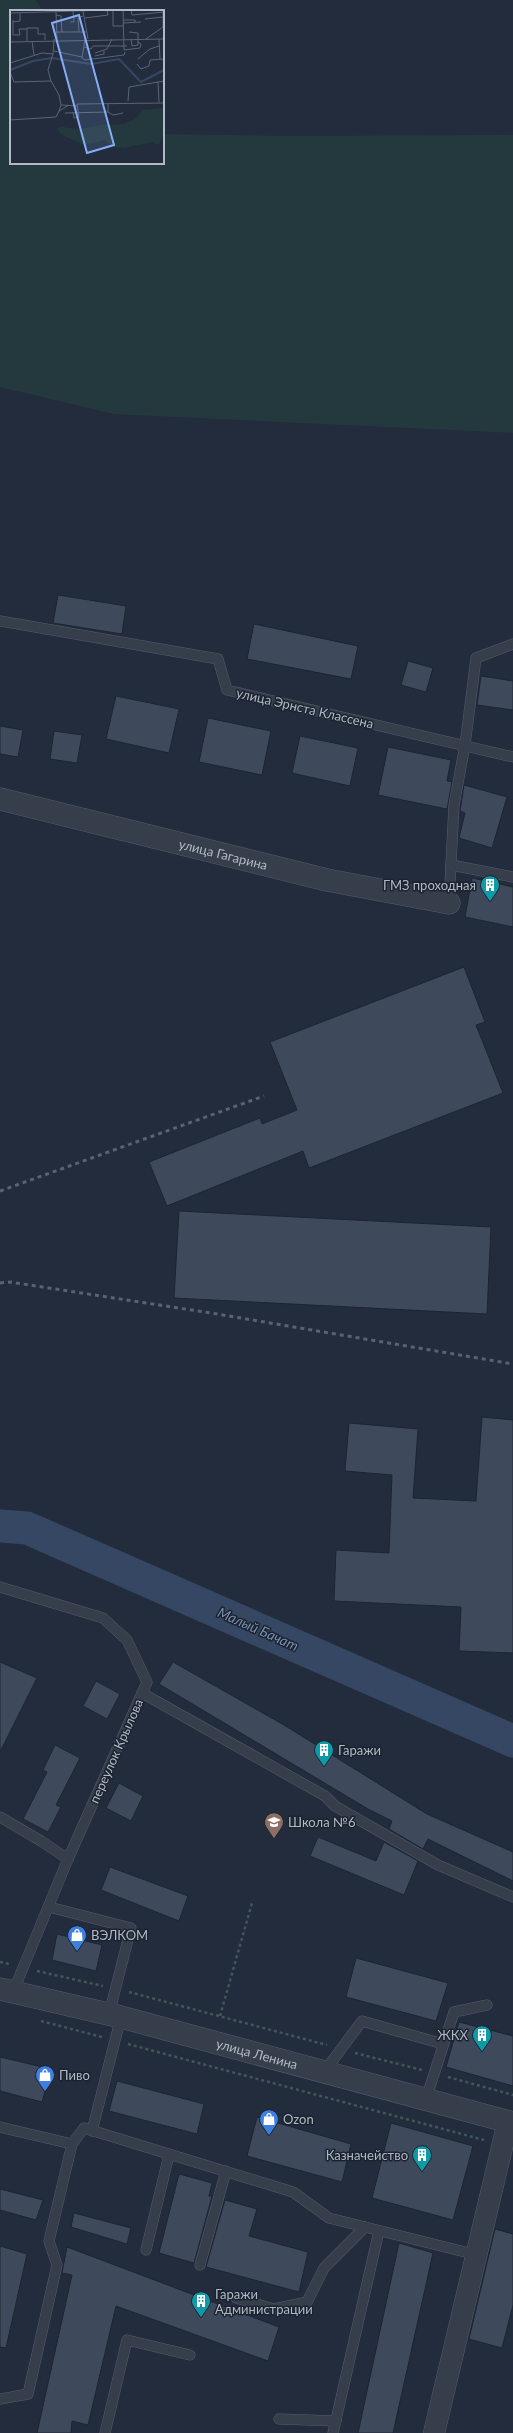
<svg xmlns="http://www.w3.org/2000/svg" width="513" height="2433" font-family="Lato,sans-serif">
  <rect width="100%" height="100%" fill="#222c3c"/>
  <!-- green -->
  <polygon fill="#24393d" points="0,0 36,0 43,11 11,11 11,163 163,163 163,134 284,136 513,135 513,433 114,414 0,387"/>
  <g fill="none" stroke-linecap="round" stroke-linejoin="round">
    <!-- river -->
    <polyline stroke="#364763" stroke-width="33" points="0,1526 27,1528 513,1741"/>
  </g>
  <!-- building -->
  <g fill="#3e4a5b" stroke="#1d2533">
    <polygon points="58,595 126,606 122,634 53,623"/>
    <polygon points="254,624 358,646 351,679 247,659"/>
    <polygon points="408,661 433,668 426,692 401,685"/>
    <polygon points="481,676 513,681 513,710 477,705"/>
    <polygon points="116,696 179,709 169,753 106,739"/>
    <polygon points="208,718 271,731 262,775 199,762"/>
    <polygon points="0,726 23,730 18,757 0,754"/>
    <polygon points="54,731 82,735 77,763 50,759"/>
    <polygon points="300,736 358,748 350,786 292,773"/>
    <polygon points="388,747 451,760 447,781 452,782 447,809 378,795"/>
    <polygon points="464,785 507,797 492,848 459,838 465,813 460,811"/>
    <polygon points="472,878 513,887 513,927 465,917"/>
    <polygon points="464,967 485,1022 476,1025 503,1093 309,1168 303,1151 167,1206 149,1162 260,1118 262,1124 297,1110 270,1042"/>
    <polygon points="179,1211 491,1227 487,1314 174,1298"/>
    <polygon points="482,1417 513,1420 513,1653 459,1651 461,1607 334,1601 336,1550 389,1553 392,1475 345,1471 349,1423 418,1429 413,1498 476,1501"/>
    <polygon points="0,1662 37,1678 0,1752"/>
    <polygon points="173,1662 284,1725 427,1814 513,1852 513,1881 428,1839 423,1849 389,1829 392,1821 368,1809 159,1684"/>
    <polygon points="96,1681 120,1694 107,1719 83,1706"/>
    <polygon points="55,1745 80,1758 56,1805 61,1807 48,1832 23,1819 47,1772 43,1770"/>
    <polygon points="119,1783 143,1796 131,1821 106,1808"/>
    <polygon points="318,1837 376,1861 384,1842 418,1861 404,1895 310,1856"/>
    <polygon points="110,1867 188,1896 179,1921 101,1890"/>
    <polygon points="57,1934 102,1945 96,1971 52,1960"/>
    <polygon points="356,1958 448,1983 436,2021 346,1997"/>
    <polygon points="459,2022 513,2036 513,2086 446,2067"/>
    <polygon points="0,2057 51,2069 42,2102 0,2091"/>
    <polygon points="117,2081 204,2104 197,2134 109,2111"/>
    <polygon points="257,2117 351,2144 342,2182 247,2156"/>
    <polygon points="391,2123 473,2146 453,2220 372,2198"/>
    <polygon points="179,2174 212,2183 209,2196 212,2196 194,2263 159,2253"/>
    <polygon points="0,2189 43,2200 36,2220 0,2210"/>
    <polygon points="225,2200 257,2209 249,2236 308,2252 299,2292 206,2267"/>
    <polygon points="74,2213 131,2228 127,2244 71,2227"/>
    <polygon points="495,2229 513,2234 513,2305 502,2348 469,2339"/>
    <polygon points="399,2243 433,2253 393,2433 358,2433"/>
    <polygon points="0,2246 27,2254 6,2348 0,2347"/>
    <polygon points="67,2247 279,2327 268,2361 116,2306 88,2425 72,2421 71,2433 37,2433 72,2275 62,2273"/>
  </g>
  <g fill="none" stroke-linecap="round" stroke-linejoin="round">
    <!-- service casing -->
    <g stroke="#545c6a" stroke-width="11">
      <g id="service">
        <polyline points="0,621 218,659 227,690 513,757"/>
        <polyline points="451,865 513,877"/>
        <polyline points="449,903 454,805 465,745 476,658 513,644"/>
        <polyline points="0,1587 103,1618 127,1640 147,1682 68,1859 13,1992"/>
        <polyline points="142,1693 325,1796 335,1806 438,1865 513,1897"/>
        <polyline points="0,1817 41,1841 68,1859"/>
        <polyline points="49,1907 131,1928 109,2014"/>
        <polyline points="324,2072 362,2021 443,2044"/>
        <polyline points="426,2099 454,2012 487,2005"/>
        <polyline points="0,2127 72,2144 84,2128 293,2192 329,2218 477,2255"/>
        <polyline points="92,2131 121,2017"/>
        <polyline points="146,2250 169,2155"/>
        <polyline points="200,2265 226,2171"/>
        <polyline points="236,2298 274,2309 307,2302 324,2268 365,2227"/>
        <polyline points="0,2399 28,2394 57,2265 49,2241 72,2144"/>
        <polyline points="279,2419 336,2421"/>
        <polyline points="105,2433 127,2340 190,2355"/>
        <polyline points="333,2433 379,2231"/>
      </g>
    </g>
    <!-- minor casing -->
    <g stroke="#545c6a" stroke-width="22">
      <polyline id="minor" points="434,2433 508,2122"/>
    </g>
    <!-- tertiary casing -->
    <g stroke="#545c6a" stroke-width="23">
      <g id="tertiary">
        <path id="s1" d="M0,799L327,880L449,903"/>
        <path id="s2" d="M0,1989L121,2017L513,2123"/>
      </g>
    </g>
    <!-- path -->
    <g stroke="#42565a" stroke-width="2.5" stroke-dasharray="3 3" stroke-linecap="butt">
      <polyline points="0,1962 9,1964"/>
      <polyline points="37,1971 103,1986"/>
      <polyline points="129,1992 327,2045"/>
      <polyline points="220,2016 252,1903"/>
      <polyline points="41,2021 102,2037"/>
      <polyline points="128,2044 484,2140"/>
      <polyline points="355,2053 422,2070"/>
      <polyline points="448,2077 513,2095"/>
    </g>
    <!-- service -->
    <use href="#service" stroke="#363e4c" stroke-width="10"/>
    <!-- minor -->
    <use href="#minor" stroke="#363e4c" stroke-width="21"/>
    <!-- tertiary -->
    <use href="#tertiary" stroke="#363e4c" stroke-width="22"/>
    <!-- rail -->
    <g stroke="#586273" stroke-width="3" stroke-dasharray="4 4" stroke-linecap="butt">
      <polyline points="0,1191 264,1096"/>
      <polyline points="0,1283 10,1282 211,1313 513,1364"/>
    </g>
  </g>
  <!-- icons -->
  <defs>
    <g id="building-pin" transform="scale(1)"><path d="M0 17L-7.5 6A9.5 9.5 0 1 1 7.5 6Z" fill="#0f9aa8" stroke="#1b2330"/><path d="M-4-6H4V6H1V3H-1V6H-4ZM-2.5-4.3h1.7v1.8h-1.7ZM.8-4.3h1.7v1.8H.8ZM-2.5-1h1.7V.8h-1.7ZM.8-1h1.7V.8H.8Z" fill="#fff"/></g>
    <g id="school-pin" transform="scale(1)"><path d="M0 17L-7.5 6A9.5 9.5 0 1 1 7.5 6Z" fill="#8d6e63" stroke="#1b2330"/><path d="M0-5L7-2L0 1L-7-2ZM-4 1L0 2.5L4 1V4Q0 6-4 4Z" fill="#fff"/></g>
    <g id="shop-pin" transform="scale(1)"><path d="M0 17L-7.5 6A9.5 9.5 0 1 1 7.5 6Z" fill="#3f7fe0" stroke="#1b2330"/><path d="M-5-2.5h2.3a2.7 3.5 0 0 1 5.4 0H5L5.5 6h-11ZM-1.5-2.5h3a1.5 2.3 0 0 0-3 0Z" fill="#fff"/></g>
  </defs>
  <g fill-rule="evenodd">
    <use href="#building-pin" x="490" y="885"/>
    <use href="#building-pin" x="324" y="1750"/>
    <use href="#school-pin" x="274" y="1822"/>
    <use href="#shop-pin" x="77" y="1935"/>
    <use href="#building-pin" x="482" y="2035"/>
    <use href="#shop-pin" x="45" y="2075"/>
    <use href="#shop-pin" x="269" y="2119"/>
    <use href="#building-pin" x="422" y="2155"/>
    <use href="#building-pin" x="201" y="2301"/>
  </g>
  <g text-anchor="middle" stroke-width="3" stroke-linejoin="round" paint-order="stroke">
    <!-- street labels -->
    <g font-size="13" fill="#b1b9c7" stroke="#1b2330">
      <text transform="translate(305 708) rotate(13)" y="5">улица Эрнста Классена</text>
      <text dy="5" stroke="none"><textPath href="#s1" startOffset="230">улица Гагарина</textPath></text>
      <text transform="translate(116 1751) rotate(-66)" y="5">переулок Крылова</text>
      <text dy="5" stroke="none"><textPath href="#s2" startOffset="265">улица Ленина</textPath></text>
    </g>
    <!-- poi labels -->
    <g font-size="13" fill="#b1b9c7" stroke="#1b2330" text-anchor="start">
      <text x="476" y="890" text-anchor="end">ГМЗ проходная</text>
      <text x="338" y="1755">Гаражи</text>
      <text x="288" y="1827">Школа №6</text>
      <text x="91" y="1940">ВЭЛКОМ</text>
      <text x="468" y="2040" text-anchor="end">ЖКХ</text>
      <text x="59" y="2080">Пиво</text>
      <text x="283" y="2124">Ozon</text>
      <text x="408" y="2160" text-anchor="end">Казначейство</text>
      <text x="215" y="2299">Гаражи<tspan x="215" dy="15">Администрации</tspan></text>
    </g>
    <!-- water labels -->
    <g font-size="14" font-style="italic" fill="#798eb0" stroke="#1b2330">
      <text transform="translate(258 1629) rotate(24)" y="5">Малый Бачат</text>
    </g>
  </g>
  <!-- overview -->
  <g transform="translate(10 10)">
    <rect width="154" height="154" fill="#222c3c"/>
    <path d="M154,98V125L148,135L143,132L114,138L103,137L95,130L74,135L52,125L47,119L51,117L70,119L92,115L113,114L125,109L133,100Z" fill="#24393d"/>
    <path fill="none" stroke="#364763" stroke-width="2" d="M0,60L23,51L42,48L81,54L109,49L131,72L154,60"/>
    <path fill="none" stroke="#5b6474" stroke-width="1" d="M103,0V16H113M113,0L114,40L130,38L131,34L128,32M121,0L122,5L154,2M73,1L78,29M46,2L47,29M0,3L98,0M46,5L51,6L52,22M75,8L98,5L97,0M135,9L153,7M3,10V25H10L9,19H17M113,10H125V12M3,12L10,11V3M60,12H64L63,1M113,13L131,12M46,22H77M69,22L68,8L73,6M119,22L128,23V35L122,36L121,29M75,29L72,48L75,50L114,45L115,42M136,29L153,17V0M149,29L150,49M17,31V18H28V24H35V30M22,31L24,45M0,32L154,29M74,37L81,39L83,36H117M44,41L72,47M85,43L97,39L102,29M85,46L94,44V41M128,49L140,39L149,36M0,53L32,43L43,44L44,29M127,54L131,59L139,56L140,50L154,49M0,62L4,72L41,71L38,60L43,44M41,71L49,85L51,95L68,96M148,72L149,92M118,91L119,77L154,71M51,95L49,101L59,95M63,102L64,108L69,107L67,94L154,93M98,102L103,105L113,103M55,103L98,102V93M0,110L46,107L49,101"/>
    <path fill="#86adf8" fill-opacity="0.15" stroke="#86adf8" stroke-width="2" d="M69,5L104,135L77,143L42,13Z"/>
    <rect width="154" height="154" fill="none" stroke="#b1b9c7" stroke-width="2"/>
  </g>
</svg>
